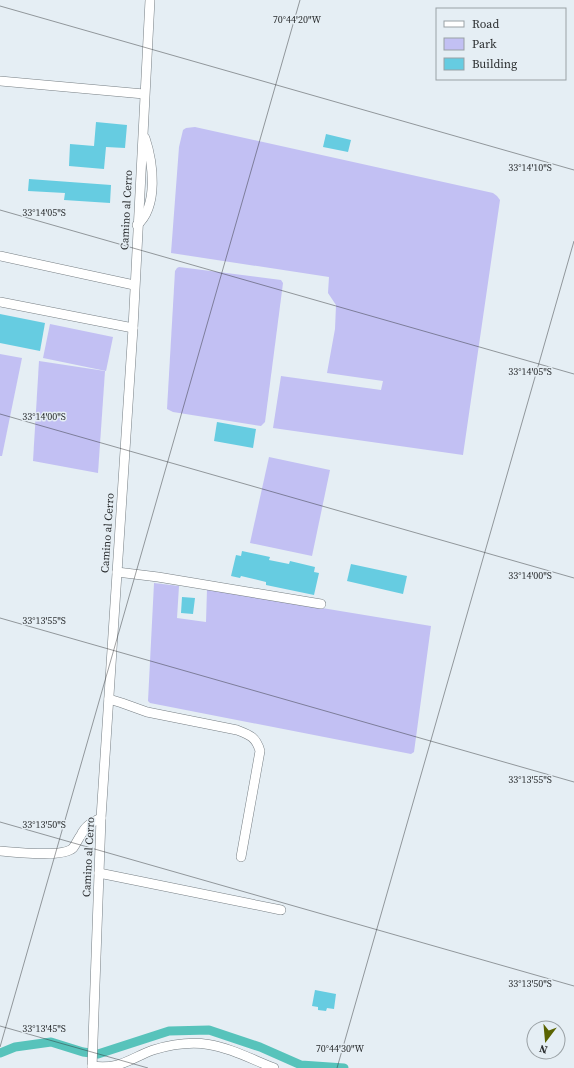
<svg xmlns="http://www.w3.org/2000/svg" width="574" height="1068" font-family="'Source Serif 4',serif">
  <rect width="100%" height="100%" fill="#e5eef4"/>
  <!-- green -->
  <g fill="#c2c0f3">
    <polygon points="195,127 493,193 497,196 500,200 463,455 273,428 281,376 381,390 383,381 327,373 335,329 336,305 328,293 329,277 171,253 179,147 183,130 186,128"/>
    <polygon points="179,267 281,280 283,283 265,422 261,426 173,412 167,409 175,271 177,268"/>
    <polygon points="50,324 113,337 106,371 43,358"/>
    <polygon points="0,354 22,358 2,456 0,456"/>
    <polygon points="39,361 105,371 98,473 33,461"/>
    <polygon points="269,457 330,470 312,556 250,543"/>
    <polygon points="154,583 179,586 177,618 206,622 207,589 431,626 414,752 411,754 150,703 148,701"/>
  </g>
  <g fill="none" stroke-linecap="round" stroke-linejoin="round">
    <!-- canal -->
    <polyline stroke="#57c3bb" stroke-width="9" points="0,1053 15,1047 51,1042 83,1052 98,1054 169,1031 209,1030 260,1047 301,1065 344,1068"/>
  </g>
  <!-- building -->
  <g fill="#66cce1">
    <polygon points="96,122 127,125 125,148 106,147 104,169 69,166 70,144 94,146"/>
    <polygon points="326,134 351,140 348,152 323,147"/>
    <polygon points="29,179 111,185 110,203 64,200 65,193 28,191"/>
    <polygon points="0,314 45,323 40,351 0,343"/>
    <polygon points="217,422 256,429 253,448 214,441"/>
    <polygon points="242,551 270,557 269,560 289,564 290,561 315,567 314,572 319,573 314,595 266,585 266,582 241,576 240,578 231,576 236,555 241,556"/>
    <polygon points="351,564 407,576 403,594 347,581"/>
    <polygon points="182,597 195,598 193,614 181,613"/>
    <polygon points="315,990 336,994 334,1009 327,1008 326,1011 318,1010 318,1007 312,1006"/>
  </g>
  <g fill="none" stroke-linecap="round" stroke-linejoin="round">
    <!-- minor casing -->
    <g stroke="#777f84" stroke-width="10">
      <g id="minor">
        <polyline points="0,81 144,94"/>
        <path d="M137,225C159,206 153,162 145,138"/>
        <polyline points="0,256 134,285"/>
        <polyline points="0,302 133,328"/>
        <polyline points="117,572 158,577 321,604"/>
        <path d="M109,699L122,703L147,712L237,730C250,735 256,737 260,751L241,857"/>
        <path d="M0,851C15,852 63,858 73,848C76,844 78,839 81,835C85,826 92,822 101,818"/>
        <polyline points="99,873 281,910"/>
        <path d="M92,1066C100,1067 109,1067 117,1065C129,1062 141,1054 153,1050C206,1034 227,1049 274,1068"/>
        <polyline points="92,1068 101,818 133,328 150,0"/>
      </g>
    </g>
    <!-- minor -->
    <use href="#minor" stroke="#fff" stroke-width="9"/>
  </g>
  <!-- ticks -->
  <path fill="none" stroke="#2a2d2f" stroke-width="1" stroke-opacity="0.45" d="M0,6L574,170M0,210L574,374M0,414L574,578M0,618L574,782M0,822L574,986M0,1026L148,1068M0,1047L300,0M337,1068L574,241"/>
  <g text-anchor="middle" stroke-width="3" stroke-linejoin="round" paint-order="stroke">
    <!-- street labels -->
    <g font-size="11" fill="#2a2d2f" stroke="#e5eef4">
      <text transform="translate(126 210) rotate(-87)" y="4">Camino al Cerro</text>
      <text transform="translate(107 533) rotate(-86)" y="4">Camino al Cerro</text>
      <text transform="translate(88 857) rotate(-87)" y="4">Camino al Cerro</text>
    </g>
  </g>
  <g font-size="10" text-anchor="middle" fill="#2a2d2f" stroke="#e5eef4" stroke-width="3" stroke-linejoin="round" paint-order="stroke">
    <text x="297" y="23">70°44'20"W</text>
    <text x="530" y="171">33°14'10"S</text>
    <text x="44" y="216">33°14'05"S</text>
    <text x="530" y="375">33°14'05"S</text>
    <text x="44" y="420">33°14'00"S</text>
    <text x="530" y="579">33°14'00"S</text>
    <text x="44" y="624">33°13'55"S</text>
    <text x="530" y="783">33°13'55"S</text>
    <text x="44" y="828">33°13'50"S</text>
    <text x="530" y="987">33°13'50"S</text>
    <text x="44" y="1032">33°13'45"S</text>
    <text x="340" y="1052">70°44'30"W</text>
  </g>
  <!-- legend -->
  <rect x="436" y="8" width="130" height="72" fill="#e5eef4" stroke="#9aa1a5"/>
  <rect x="444" y="21" width="20" height="6" fill="#ffffff" stroke="#9aa1a5"/>
  <text x="472" y="28" font-size="12" fill="#2a2d2f">Road</text>
  <rect x="444" y="38" width="20" height="12" fill="#c2c0f3" stroke="#9aa1a5"/>
  <text x="472" y="48" font-size="12" fill="#2a2d2f">Park</text>
  <rect x="444" y="58" width="20" height="12" fill="#66cce1" stroke="#9aa1a5"/>
  <text x="472" y="68" font-size="12" fill="#2a2d2f">Building</text>
  <!-- north arrow -->
  <g transform="translate(546 1040) rotate(196)"><circle r="19" fill="#e5eef4" stroke="#9aa1a5"/>
  <path d="M0-3L7 15L0 10L-7 15Z" fill="#5a6301"/>
  <text y="-6" font-size="11" font-weight="bold" text-anchor="middle" fill="#2a2d2f">N</text>
  </g>
</svg>
